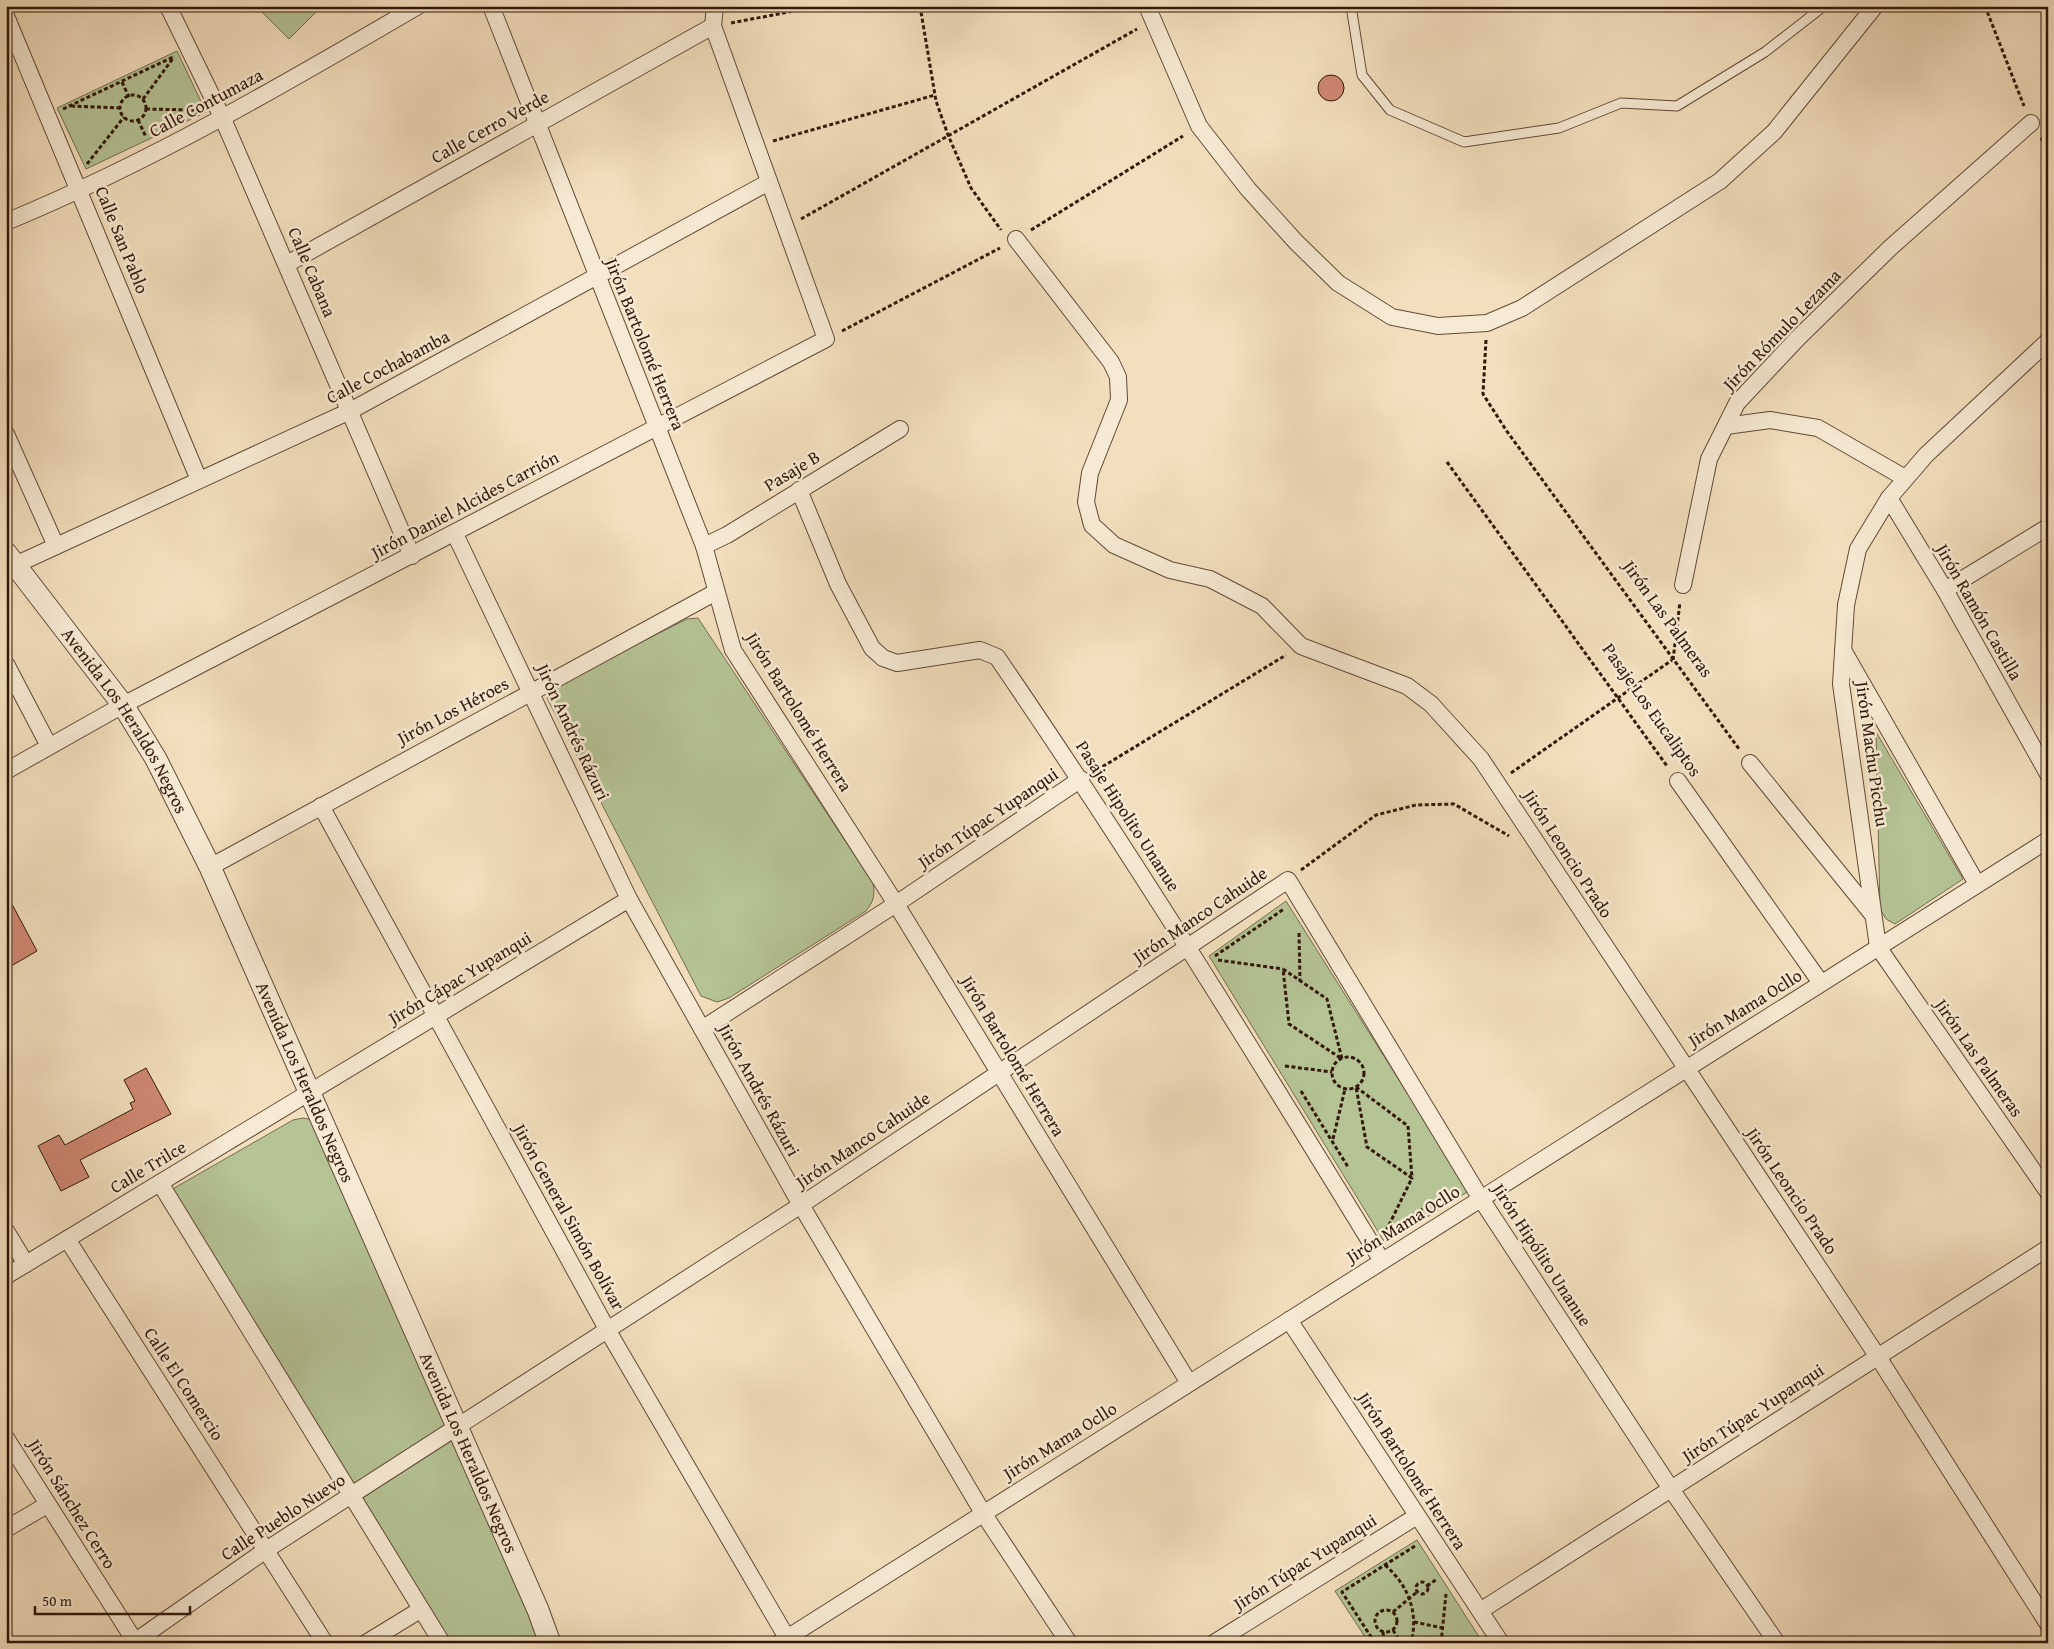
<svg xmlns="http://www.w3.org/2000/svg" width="2054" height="1649" font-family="'Gentium Book Plus',serif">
  <rect width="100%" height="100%" fill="#f3dfbd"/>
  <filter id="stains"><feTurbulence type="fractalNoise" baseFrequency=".004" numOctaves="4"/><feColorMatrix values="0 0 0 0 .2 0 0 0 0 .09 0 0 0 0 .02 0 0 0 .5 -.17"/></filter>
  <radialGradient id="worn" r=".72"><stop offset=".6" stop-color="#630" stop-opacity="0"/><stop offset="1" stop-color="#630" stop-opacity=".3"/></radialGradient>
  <!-- green -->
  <g fill="#b5c395" stroke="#736e50">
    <polygon points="256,6 322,6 289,39"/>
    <polygon points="177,51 206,112 86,169 57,108"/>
    <path d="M698,618L873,883C875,895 874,901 866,911L729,998L717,1002L701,996L547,698L553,686L687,619Z"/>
    <polygon points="1876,732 1963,879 1895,924 1886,919 1880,909"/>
    <polygon points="1286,901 1469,1191 1385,1243 1209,956"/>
    <polygon points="303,1118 313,1120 451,1426 352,1491 169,1191 293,1120"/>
    <polygon points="456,1438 544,1643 446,1643 358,1501"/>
    <polygon points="1417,1540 1483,1643 1369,1643 1335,1591"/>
  </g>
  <!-- building -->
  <g fill="#d08872" stroke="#31180a">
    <circle cx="1331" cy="88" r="13"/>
    <polygon points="6,893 37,951 6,969"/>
    <polygon points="146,1068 171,1114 80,1160 89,1177 61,1191 38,1146 59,1135 65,1145 133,1109 130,1103 135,1101 124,1080"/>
  </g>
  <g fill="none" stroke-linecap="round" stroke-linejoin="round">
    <!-- service casing -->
    <g stroke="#624a37" stroke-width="11">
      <polyline id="service" points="1351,6 1362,75 1390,110 1464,142 1559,128 1621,103 1677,106 1765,52 1824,6"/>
    </g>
    <!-- minor casing -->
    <g stroke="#624a37" stroke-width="18">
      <g id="minor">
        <polyline points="168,6 223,119 412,556"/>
        <polyline points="491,6 704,546 733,650 896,904 1189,1383"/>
        <polyline points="1147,6 1199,126 1248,189 1296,242 1338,283 1392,317 1438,326 1487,323 1522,308 1720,181 1774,132 1875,6"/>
        <polyline points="6,16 199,480"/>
        <path d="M6,222C151,162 283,85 418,6"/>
        <polyline points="1016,239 1111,362 1118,377 1119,400 1090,473 1086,502 1092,525 1114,545 1170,570 1210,579 1262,606 1301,646 1407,686 1431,704 1481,759 1878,1357 2048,1624"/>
        <polyline points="287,264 713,26"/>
        <polyline points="2048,341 1926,455 1889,498 1858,549 1846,605 1841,684 1878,947 2048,1192"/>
        <polyline points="1726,426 1770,420 1818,428 1905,478"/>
        <polyline points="6,434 56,546"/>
        <path d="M799,490L838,584L872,648L883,658L897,663L980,650L997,657C1132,854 1257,1057 1382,1261"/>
        <polyline points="1889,498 1945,590 2048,774"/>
        <polyline points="455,534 629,899 801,1205 983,1513 1069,1643"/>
        <polyline points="704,546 727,535 900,429"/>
        <polyline points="15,565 350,411 769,182"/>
        <polyline points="1683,585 1709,459 1737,403 1798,338 1890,248 2031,123"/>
        <polyline points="1945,590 2048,527"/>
        <polyline points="1843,650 1977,884"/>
        <polyline points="6,664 49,746"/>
        <polyline points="1750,763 1873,915"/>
        <polyline points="6,771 123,705 826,339 713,26 715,6"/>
        <polyline points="1678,781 1821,983"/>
        <polyline points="321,806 608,1331 790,1643"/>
        <polyline points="210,867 716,592"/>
        <polyline points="702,1029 896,904 1081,779"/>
        <polyline points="160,1183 442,1643"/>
        <polyline points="6,1231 26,1264"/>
        <polyline points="67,1239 325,1643"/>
        <polyline points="6,1276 629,899"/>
        <polyline points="1289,1320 1501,1643"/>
        <polyline points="6,1438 136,1643"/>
        <polyline points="6,1529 47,1505"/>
        <polyline points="1480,1611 2048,1248"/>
        <polyline points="133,1643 266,1550 801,1205 1288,880 1481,1199 1671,1489 1777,1643"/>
        <polyline points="366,1643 420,1610"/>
        <polyline points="779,1643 2048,840"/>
        <polyline points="1214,1643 1417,1516"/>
      </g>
    </g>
    <!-- tertiary casing -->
    <g stroke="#624a37" stroke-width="23">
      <g id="tertiary">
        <path id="s1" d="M6,553L123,705L156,759L210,867L538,1610L550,1643"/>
      </g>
    </g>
    <!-- path -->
    <g stroke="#31180a" stroke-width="3" stroke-dasharray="4 2.5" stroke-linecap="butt">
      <polyline points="920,6 936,101 948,135 971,188 1001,230"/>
      <polyline points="1985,6 2024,106"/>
      <polyline points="731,23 820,6"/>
      <polyline points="122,82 129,97"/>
      <circle cx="133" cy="108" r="13"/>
      <polyline points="143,99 174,57"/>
      <polyline points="71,106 121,108"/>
      <polyline points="63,109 173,57"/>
      <polyline points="146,109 195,110"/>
      <polyline points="138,120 146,137"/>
      <polyline points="2041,138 2048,149"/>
      <polyline points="773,141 935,95"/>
      <polyline points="87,164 124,117"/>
      <polyline points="801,219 1137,29"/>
      <polyline points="1031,230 1183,136"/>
      <polyline points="842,331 1000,248"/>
      <polyline points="1486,340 1483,394 1506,430 1739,749"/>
      <polyline points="1447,462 1667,766"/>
      <polyline points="1673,660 1680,602"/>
      <polyline points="1097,770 1286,655"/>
      <polyline points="1511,773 1672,660"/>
      <polyline points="1301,870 1376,815 1416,805 1454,804 1509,836"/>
      <polyline points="1299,933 1300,981"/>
      <polyline points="1215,956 1284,909"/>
      <polyline points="1218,960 1283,969"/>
      <polygon points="1283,969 1327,999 1342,1059 1289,1024"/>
      <circle cx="1348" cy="1073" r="16"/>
      <polyline points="1285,1066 1332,1072"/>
      <polygon points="1356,1087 1408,1126 1412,1178 1367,1147"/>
      <polyline points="1301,1091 1348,1167"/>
      <polyline points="1333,1139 1345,1089"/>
      <polyline points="1386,1231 1412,1178"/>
      <polyline points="1386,1232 1455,1189"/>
      <path d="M1385,1565C1408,1585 1419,1612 1411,1643"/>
      <circle cx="1422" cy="1588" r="6"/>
      <polyline points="1427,1586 1437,1579"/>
      <circle cx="1386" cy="1621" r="11"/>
      <polyline points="1393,1612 1417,1592"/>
      <polyline points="1414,1622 1443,1628"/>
      <polyline points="1393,1630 1401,1643"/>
      <polyline points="1383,1632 1384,1643"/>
      <polyline points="1442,1639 1449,1639 1461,1643"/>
      <polyline points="1375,1643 1342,1592 1415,1546"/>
      <polyline points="1441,1643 1446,1594"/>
    </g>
    <!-- service -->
    <use href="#service" stroke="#f7ead4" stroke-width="9"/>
    <!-- minor -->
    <use href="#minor" stroke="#f7ead4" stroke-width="16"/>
    <!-- tertiary -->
    <use href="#tertiary" stroke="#f7ead4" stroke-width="21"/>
  </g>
  <g text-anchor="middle" stroke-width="5" stroke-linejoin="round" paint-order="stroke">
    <!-- street labels -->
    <g font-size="18" fill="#31180a" stroke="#f7ead4">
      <text transform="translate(206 103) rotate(-28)" y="6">Calle Contumaza</text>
      <text transform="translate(490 127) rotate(-29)" y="6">Calle Cerro Verde</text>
      <text transform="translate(122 240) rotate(68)" y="6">Calle San Pablo</text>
      <text transform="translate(312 272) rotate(67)" y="6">Calle Cabana</text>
      <text transform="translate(1782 330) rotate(-46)" y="6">Jirón Rómulo Lezama</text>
      <text transform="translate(645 344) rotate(68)" y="6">Jirón Bartolomé Herrera</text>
      <text transform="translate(388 367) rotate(-28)" y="6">Calle Cochabamba</text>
      <text transform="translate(792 471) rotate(-31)" y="6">Pasaje B</text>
      <text transform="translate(465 505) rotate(-28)" y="6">Jirón Daniel Alcides Carrión</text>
      <text transform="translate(1979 612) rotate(60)" y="6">Jirón Ramón Castilla</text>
      <text transform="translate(1668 619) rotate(54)" y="6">Jirón Las Palmeras</text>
      <text transform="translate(1652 710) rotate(55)" y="6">Pasaje Los Eucaliptos</text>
      <text transform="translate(453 711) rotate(-28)" y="6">Jirón Los Héroes</text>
      <text transform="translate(799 712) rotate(58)" y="6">Jirón Bartolomé Herrera</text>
      <text dy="6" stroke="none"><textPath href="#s1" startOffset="206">Avenida Los Heraldos Negros</textPath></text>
      <text transform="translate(573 732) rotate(65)" y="6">Jirón Andrés Rázuri</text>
      <text transform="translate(1872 754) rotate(82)" y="6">Jirón Machu Picchu</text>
      <text transform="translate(1128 816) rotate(57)" y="6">Pasaje Hipolito Unanue</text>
      <text transform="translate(988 818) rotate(-34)" y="6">Jirón Túpac Yupanqui</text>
      <text transform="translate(1568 854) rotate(57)" y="6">Jirón Leoncio Prado</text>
      <text transform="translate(1200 915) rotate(-34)" y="6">Jirón Manco Cahuide</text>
      <text transform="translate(460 978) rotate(-31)" y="6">Jirón Cápac Yupanqui</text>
      <text transform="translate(1745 1008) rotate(-32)" y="6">Jirón Mama Ocllo</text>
      <text transform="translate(1013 1056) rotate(59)" y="6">Jirón Bartolomé Herrera</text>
      <text transform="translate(1979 1058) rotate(55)" y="6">Jirón Las Palmeras</text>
      <text dy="6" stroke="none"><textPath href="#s1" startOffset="611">Avenida Los Heraldos Negros</textPath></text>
      <text transform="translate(759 1090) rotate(61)" y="6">Jirón Andrés Rázuri</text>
      <text transform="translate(863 1140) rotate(-34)" y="6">Jirón Manco Cahuide</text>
      <text transform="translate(148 1167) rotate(-31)" y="6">Calle Trilce</text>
      <text transform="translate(1792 1191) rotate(56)" y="6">Jirón Leoncio Prado</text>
      <text transform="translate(569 1217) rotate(61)" y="6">Jirón General Simón Bolívar</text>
      <text transform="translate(1403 1224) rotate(-32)" y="6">Jirón Mama Ocllo</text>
      <text transform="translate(1542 1255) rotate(57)" y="6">Jirón Hipólito Unanue</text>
      <text transform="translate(184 1384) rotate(57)" y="6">Calle El Comercio</text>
      <text transform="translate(1753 1413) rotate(-33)" y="6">Jirón Túpac Yupanqui</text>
      <text transform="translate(1060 1441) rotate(-32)" y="6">Jirón Mama Ocllo</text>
      <text dy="6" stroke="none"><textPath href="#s1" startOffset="1016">Avenida Los Heraldos Negros</textPath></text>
      <text transform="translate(1412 1471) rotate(57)" y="6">Jirón Bartolomé Herrera</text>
      <text transform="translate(72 1504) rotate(58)" y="6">Jirón Sánchez Cerro</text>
      <text transform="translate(283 1517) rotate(-33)" y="6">Calle Pueblo Nuevo</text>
      <text transform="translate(1305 1562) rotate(-32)" y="6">Jirón Túpac Yupanqui</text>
    </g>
  </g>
  <!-- margin -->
  <rect width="2054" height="1649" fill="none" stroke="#f3dfbd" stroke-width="25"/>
  <rect x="8" y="8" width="2039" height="1634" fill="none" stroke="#31180a" stroke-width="2.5"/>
  <rect x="12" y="12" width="2029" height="1624" fill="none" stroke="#31180a"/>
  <!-- scale -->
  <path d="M35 1606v8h155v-8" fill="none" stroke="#31180a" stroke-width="2.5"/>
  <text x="42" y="1606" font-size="15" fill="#31180a" stroke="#f7ead4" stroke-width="4" paint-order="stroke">50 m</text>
  <rect width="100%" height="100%" filter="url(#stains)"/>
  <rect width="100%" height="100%" fill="url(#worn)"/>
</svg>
